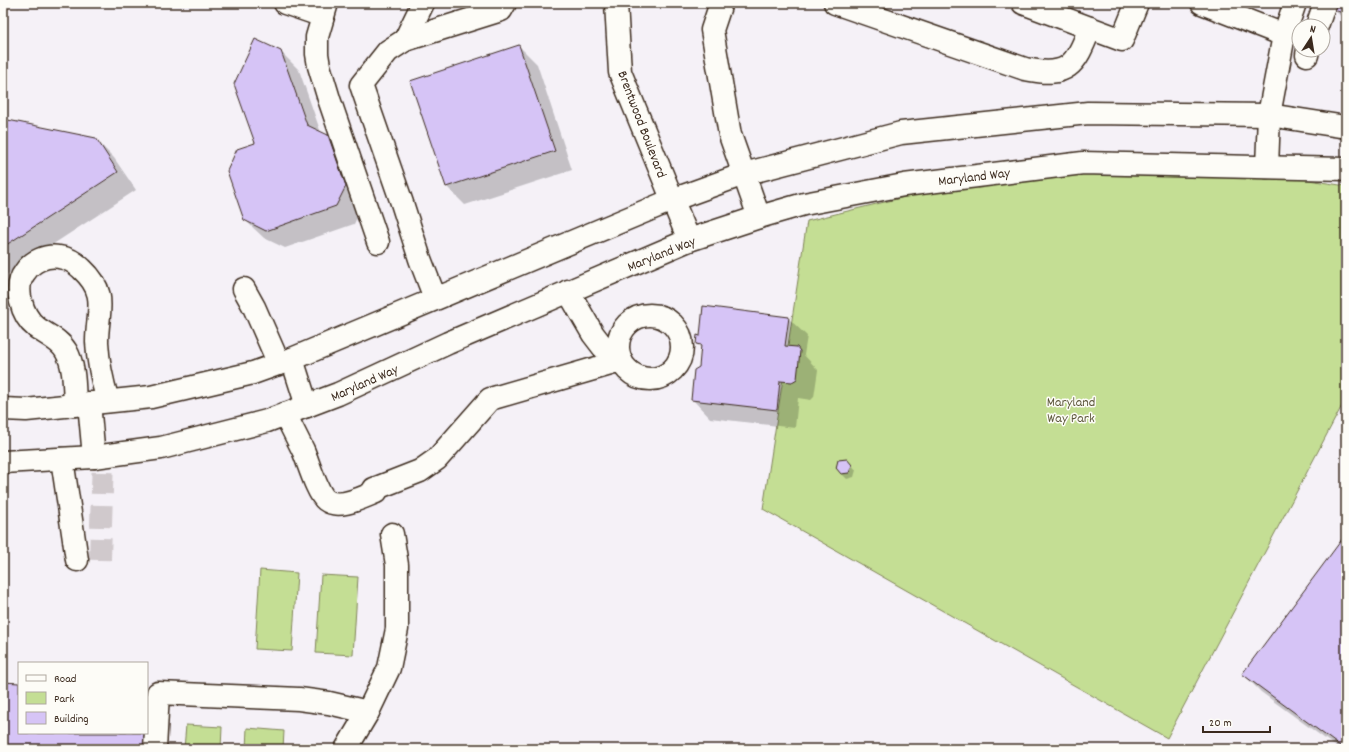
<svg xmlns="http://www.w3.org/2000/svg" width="1349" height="752" font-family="Dekko,sans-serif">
  <rect width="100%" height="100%" fill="#f5f1f7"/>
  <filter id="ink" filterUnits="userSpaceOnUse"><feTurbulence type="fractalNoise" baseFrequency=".025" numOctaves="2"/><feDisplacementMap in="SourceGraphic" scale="8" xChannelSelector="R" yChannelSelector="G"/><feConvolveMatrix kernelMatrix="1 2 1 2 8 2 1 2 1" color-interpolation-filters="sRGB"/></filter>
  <g filter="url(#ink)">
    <!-- green -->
    <g fill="#c4de94" stroke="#808459">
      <polygon points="1222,166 1346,186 1346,398 1167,738 763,509 807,221 1003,173"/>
      <polygon points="260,570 297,573 292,651 255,649"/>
      <polygon points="321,575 358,577 353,655 316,653"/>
      <polygon points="186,725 222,727 221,749 184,749"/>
      <polygon points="247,728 284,731 283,749 246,749"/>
    </g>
    <!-- shadow -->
    <g fill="#0003">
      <polygon points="1346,3 1346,21 1328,4"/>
      <polygon points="519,46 537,64 572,170 465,205 447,187 411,81"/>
      <polygon points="280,51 299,70 321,133 327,136 346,154 364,204 354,224 285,248 264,238 245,220 256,144"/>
      <polygon points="3,120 95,139 114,158 136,190 3,277"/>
      <polygon points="788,318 807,336 804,355 818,370 814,397 811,400 798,398 795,428 710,418 692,399 699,367 702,349 697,344 698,336 701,337"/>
      <polygon points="851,464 856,470 854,477 847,479 842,474"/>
      <polygon points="1346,536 1346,749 1339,749 1261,692 1243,674"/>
    </g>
    <!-- building -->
    <g fill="#d6c4f6" stroke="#3b2a1e">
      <polygon points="1328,3 1346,3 1346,14 1334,10"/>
      <polygon points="255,39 281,51 307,125 328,135 346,186 336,206 266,231 244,220 227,171 237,149 255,143 234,84"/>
      <polygon points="519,45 555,151 446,187 410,81"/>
      <polygon points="3,119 96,138 118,172 3,247"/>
      <polygon points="703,306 789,317 785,346 797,347 800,351 797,379 792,382 780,381 777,410 691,400 694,370 699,367 701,345 696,344 697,335 700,336"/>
      <polygon points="847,459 852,465 849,473 841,474 836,468 838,460"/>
      <polygon points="1346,534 1346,749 1344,749 1242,674"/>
      <polygon points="3,682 19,683 19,733 147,733 147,691 150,691 147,749 3,749"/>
    </g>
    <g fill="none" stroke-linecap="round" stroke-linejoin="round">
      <!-- minor-tunnel -->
      <polyline stroke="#d0c9cc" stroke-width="22" stroke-dasharray="22 11" stroke-linecap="butt" points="100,560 103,456"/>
      <!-- minor casing -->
      <g stroke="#3b2a1e" stroke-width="25">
        <g id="minor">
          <polyline points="285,3 323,16"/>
          <polyline points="327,3 317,37 317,54 319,66 329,99 378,242"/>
          <polyline points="616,3 620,72 689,240"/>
          <polyline points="721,3 712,30 730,135 759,217"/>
          <path d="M835,3L1025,69C1068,78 1075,66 1090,28"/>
          <polyline points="1023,3 1122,40 1137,3"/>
          <polyline points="1202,3 1284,35"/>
          <polyline points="1317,26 1325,3"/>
          <polyline points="405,40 423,3"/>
          <polyline points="1307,55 1308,50"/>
          <polyline points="1269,115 1284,35 1295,3"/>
          <polyline points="244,289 254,307 279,364"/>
          <polyline points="568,291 593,334 603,347 621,361"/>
          <polyline points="435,298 420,259 402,203 361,85 388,51 405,40 501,10 505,3"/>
          <circle cx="650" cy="347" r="32"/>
          <path d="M75,405C74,388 75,366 66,351C59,339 46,335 36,327C22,316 13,287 25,272C32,261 46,255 59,257C68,258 76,263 82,269C109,294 97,311 97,342C98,362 102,381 108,401"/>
          <path d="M285,414C291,426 297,438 303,450C308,461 317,493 326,500C339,510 363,497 376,492"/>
          <polyline points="62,459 77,560"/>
          <polyline points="374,489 420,471 437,459 490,399 621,361"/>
          <polyline points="155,749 158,693 299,699 329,703 368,712"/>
          <polyline points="346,749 368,712 389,668 397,629 397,565 392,534"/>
        </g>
      </g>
      <!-- major casing -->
      <g stroke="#3b2a1e" stroke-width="25">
        <g id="major">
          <polyline points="1267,167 1269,115"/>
          <polyline points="292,359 307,406"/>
          <polyline points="89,403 94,457"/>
          <polyline points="3,409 26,410 151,397 253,373 292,359 672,200 744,174 901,133 1088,113 1269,115 1346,127"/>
          <polyline points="3,462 94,457 161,448 267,421 338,394 448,343 689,240 759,217 804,204 904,185 1083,163 1346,169"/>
        </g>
      </g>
      <!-- minor -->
      <use href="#minor" stroke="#fdfcf7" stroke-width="22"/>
      <!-- major -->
      <use href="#major" stroke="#fdfcf7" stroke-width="22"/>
    </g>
  </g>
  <g text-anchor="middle" stroke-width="3" stroke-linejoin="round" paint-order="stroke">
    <!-- street labels -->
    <g font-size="14" fill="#3b2a1e" stroke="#fdfcf7">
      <text transform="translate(643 124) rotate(69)" y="5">Brentwood Boulevard</text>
      <text transform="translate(974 176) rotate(-7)" y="5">Maryland Way</text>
      <text transform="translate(661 253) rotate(-22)" y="5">Maryland Way</text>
      <text transform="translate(364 382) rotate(-24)" y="5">Maryland Way</text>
    </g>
    <!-- park labels -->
    <g font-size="14" fill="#5d573c" stroke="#fdfcf7">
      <text x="1071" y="406">Maryland<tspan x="1071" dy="16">Way Park</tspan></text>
    </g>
  </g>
  <!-- margin -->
  <rect width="1349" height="752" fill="none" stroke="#fdfcf7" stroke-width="16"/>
  <rect x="8" y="8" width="1333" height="736" fill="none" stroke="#3b2a1e" stroke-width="1.5" filter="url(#ink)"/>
  <!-- legend -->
  <rect x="18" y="662" width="130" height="72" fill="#fdfcf7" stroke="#afa8a0"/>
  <rect x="26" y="675" width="20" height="6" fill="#fdfcf7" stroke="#afa8a0"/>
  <text x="54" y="682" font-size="12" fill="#3b2a1e">Road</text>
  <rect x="26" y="692" width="20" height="12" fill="#c4de94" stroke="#afa8a0"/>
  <text x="54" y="702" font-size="12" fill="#3b2a1e">Park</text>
  <rect x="26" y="712" width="20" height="12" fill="#d6c4f6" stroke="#afa8a0"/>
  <text x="54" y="722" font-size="12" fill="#3b2a1e">Building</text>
  <!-- north arrow -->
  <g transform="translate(1311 38) rotate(12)"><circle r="19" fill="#fdfcf7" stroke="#afa8a0"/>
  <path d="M0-3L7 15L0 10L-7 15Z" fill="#3b2a1e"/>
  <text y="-6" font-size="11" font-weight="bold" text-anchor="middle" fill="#3b2a1e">N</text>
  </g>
  <!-- scale -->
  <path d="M1203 726v6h67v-6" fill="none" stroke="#3b2a1e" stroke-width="2"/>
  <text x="1209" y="726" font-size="12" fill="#3b2a1e" stroke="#fdfcf7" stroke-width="3" paint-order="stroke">20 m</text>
</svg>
